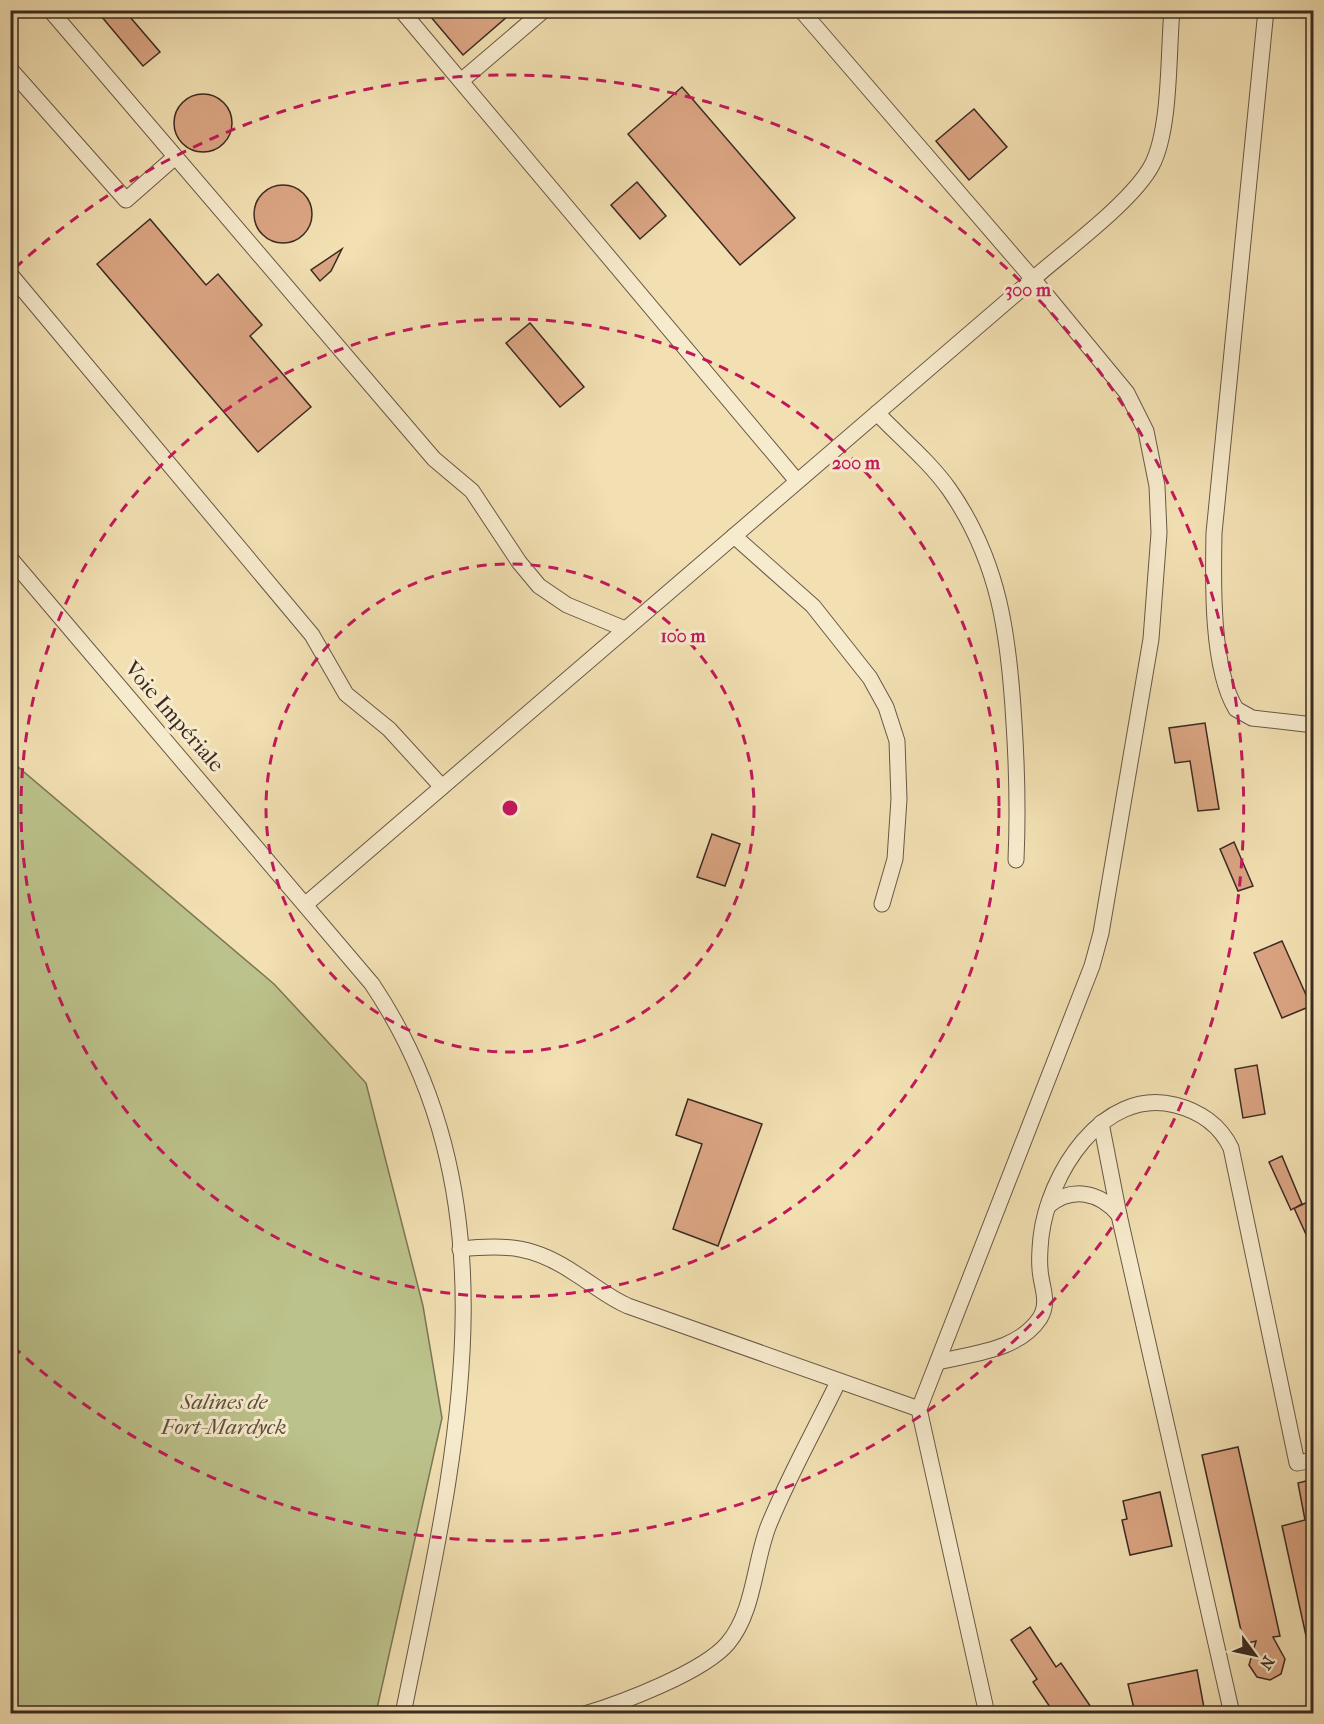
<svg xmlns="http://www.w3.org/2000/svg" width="1324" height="1724" font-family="'IM FELL French Canon',serif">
  <rect width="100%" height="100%" fill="#f2e0b2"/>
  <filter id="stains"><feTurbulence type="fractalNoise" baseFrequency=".00333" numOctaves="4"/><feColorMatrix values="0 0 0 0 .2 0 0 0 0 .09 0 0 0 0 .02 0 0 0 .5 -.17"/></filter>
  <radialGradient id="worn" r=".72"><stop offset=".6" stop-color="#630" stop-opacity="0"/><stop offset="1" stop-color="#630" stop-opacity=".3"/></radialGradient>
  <!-- green -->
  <polygon fill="#bcc28b" stroke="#7c7657" stroke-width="1.5" points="11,761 274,984 366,1083 423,1306 442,1418 376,1713 11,1713"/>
  <!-- building -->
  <g fill="#dba583" stroke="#3b2a23" stroke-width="1.5">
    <polygon points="96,10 124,10 160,52 143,66"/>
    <polygon points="425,10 515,10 463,55"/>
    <polygon points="682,87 795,218 740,265 628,134"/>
    <circle cx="203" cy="123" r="29"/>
    <polygon points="974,109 1007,147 969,180 936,141"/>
    <polygon points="637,182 666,216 640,239 611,205"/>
    <circle cx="283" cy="214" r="29"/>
    <polygon points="150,219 206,285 218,274 262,325 250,336 311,407 258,452 97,264"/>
    <polygon points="342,249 331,271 320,281 311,270"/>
    <polygon points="530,323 584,387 560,407 506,343"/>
    <polygon points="1205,723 1219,809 1198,811 1190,761 1175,763 1169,728"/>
    <polygon points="712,834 740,844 725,886 697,877"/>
    <polygon points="1234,842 1253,886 1238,891 1220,849"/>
    <polygon points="1282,941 1311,1006 1282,1018 1254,953"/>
    <polygon points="1257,1065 1265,1114 1243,1118 1235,1069"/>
    <polygon points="688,1099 762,1124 718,1246 673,1229 702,1144 676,1135"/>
    <polygon points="1282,1156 1302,1204 1295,1208 1314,1199 1314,1252 1294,1208 1291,1210 1269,1162"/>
    <polygon points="1238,1447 1280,1636 1273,1637 1285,1659 1281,1674 1270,1680 1257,1677 1249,1665 1256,1641 1244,1644 1202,1455"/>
    <polygon points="1314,1479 1314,1644 1308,1645 1282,1526 1305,1520 1298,1483"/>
    <polygon points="1160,1492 1172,1546 1130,1555 1122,1520 1127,1519 1123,1501"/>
    <polygon points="1030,1627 1056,1667 1061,1663 1095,1713 1054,1713 1033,1682 1037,1679 1011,1640"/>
    <polygon points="1197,1670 1205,1713 1135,1713 1128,1684"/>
  </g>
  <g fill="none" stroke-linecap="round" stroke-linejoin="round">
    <!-- minor casing -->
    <g stroke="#695847" stroke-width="17">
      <g id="minor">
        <polyline points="50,10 434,459 472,491 519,562 539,586 567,605 625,629"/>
        <polyline points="401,10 797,481"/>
        <path d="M1266,10L1214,533C1213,581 1211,668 1236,709L1252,718L1314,725"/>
        <polyline points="10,69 126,200 175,157"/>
        <polyline points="461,81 544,10"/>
        <polyline points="10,274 312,635 346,694 389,729 442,787"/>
        <path d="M877,413C901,438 929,461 949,489C1000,562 1009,637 1014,723C1017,769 1018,814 1016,860"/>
        <polyline points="734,536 813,606 870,678 886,707 897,741 899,799 895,859 882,904"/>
        <path d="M10,558L372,984C523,1210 452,1469 403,1714"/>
        <path d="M306,904L1033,279C1066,250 1133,201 1152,165C1171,128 1168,53 1172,10"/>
        <polyline points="1101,1123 1119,1215"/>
        <path d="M1048,1206C1072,1186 1100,1192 1119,1215L1232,1714"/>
        <path d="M460,1249C507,1244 535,1246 576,1274C594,1285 609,1298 628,1306L919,1409L1092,966L1101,933L1151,639L1159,533L1157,486L1146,431L1127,393L1033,279L801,10"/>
        <path d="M938,1362C973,1353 1018,1351 1040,1318C1050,1301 1041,1287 1040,1269C1039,1259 1040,1247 1041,1237C1048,1175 1102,1087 1175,1105C1199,1111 1220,1125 1231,1148L1297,1463L1314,1460"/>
        <polyline points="919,1409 987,1714"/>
        <path d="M585,1714C621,1703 704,1672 728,1643C754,1612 754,1564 768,1527C788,1477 815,1430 838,1382"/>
      </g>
    </g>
    <!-- minor -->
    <use href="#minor" stroke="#f7ebcd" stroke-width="15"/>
  </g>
  <!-- distance rings -->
  <g fill="none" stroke="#c2185b" stroke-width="3" stroke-dasharray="10 8">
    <circle cx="510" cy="808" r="244"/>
    <circle cx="510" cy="808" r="489"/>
    <path d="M15 268A733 733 0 1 1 15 1348"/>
  </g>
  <g text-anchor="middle" stroke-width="6" stroke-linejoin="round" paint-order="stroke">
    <!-- street labels -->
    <g font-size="22" fill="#3b2a23" stroke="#f7ebcd">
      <text transform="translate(175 716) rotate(49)" y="8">Voie Impériale</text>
    </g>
    <!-- park labels -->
    <g font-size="22" font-style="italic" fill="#5b503d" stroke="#f7ebcd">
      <text x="224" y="1409">Salines de<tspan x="224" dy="25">Fort-Mardyck</tspan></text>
    </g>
  </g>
  <circle cx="510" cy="808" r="9" fill="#c2185b" stroke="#f7ebcd" stroke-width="3"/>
  <g font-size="18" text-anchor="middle" font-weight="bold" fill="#c2185b" stroke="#f7ebcd" stroke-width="6" stroke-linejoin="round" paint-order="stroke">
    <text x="1028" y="296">300 m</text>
    <text x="856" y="469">200 m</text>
    <text x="683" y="642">100 m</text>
  </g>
  <!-- margin -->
  <rect width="1324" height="1724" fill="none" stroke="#f2e0b2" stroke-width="36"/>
  <rect x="12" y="12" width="1300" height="1700" fill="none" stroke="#3b2a23" stroke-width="3"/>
  <rect x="18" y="18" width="1288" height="1688" fill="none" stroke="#3b2a23" stroke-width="1.5"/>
  <!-- north arrow -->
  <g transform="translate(1255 1655) rotate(123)" stroke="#f7ebcd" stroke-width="4.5" paint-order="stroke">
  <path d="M0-4.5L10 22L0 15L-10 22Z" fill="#3b2a23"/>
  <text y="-9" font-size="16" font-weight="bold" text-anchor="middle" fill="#3b2a23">N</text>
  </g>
  <rect width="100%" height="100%" filter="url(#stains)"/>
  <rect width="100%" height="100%" fill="url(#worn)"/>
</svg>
